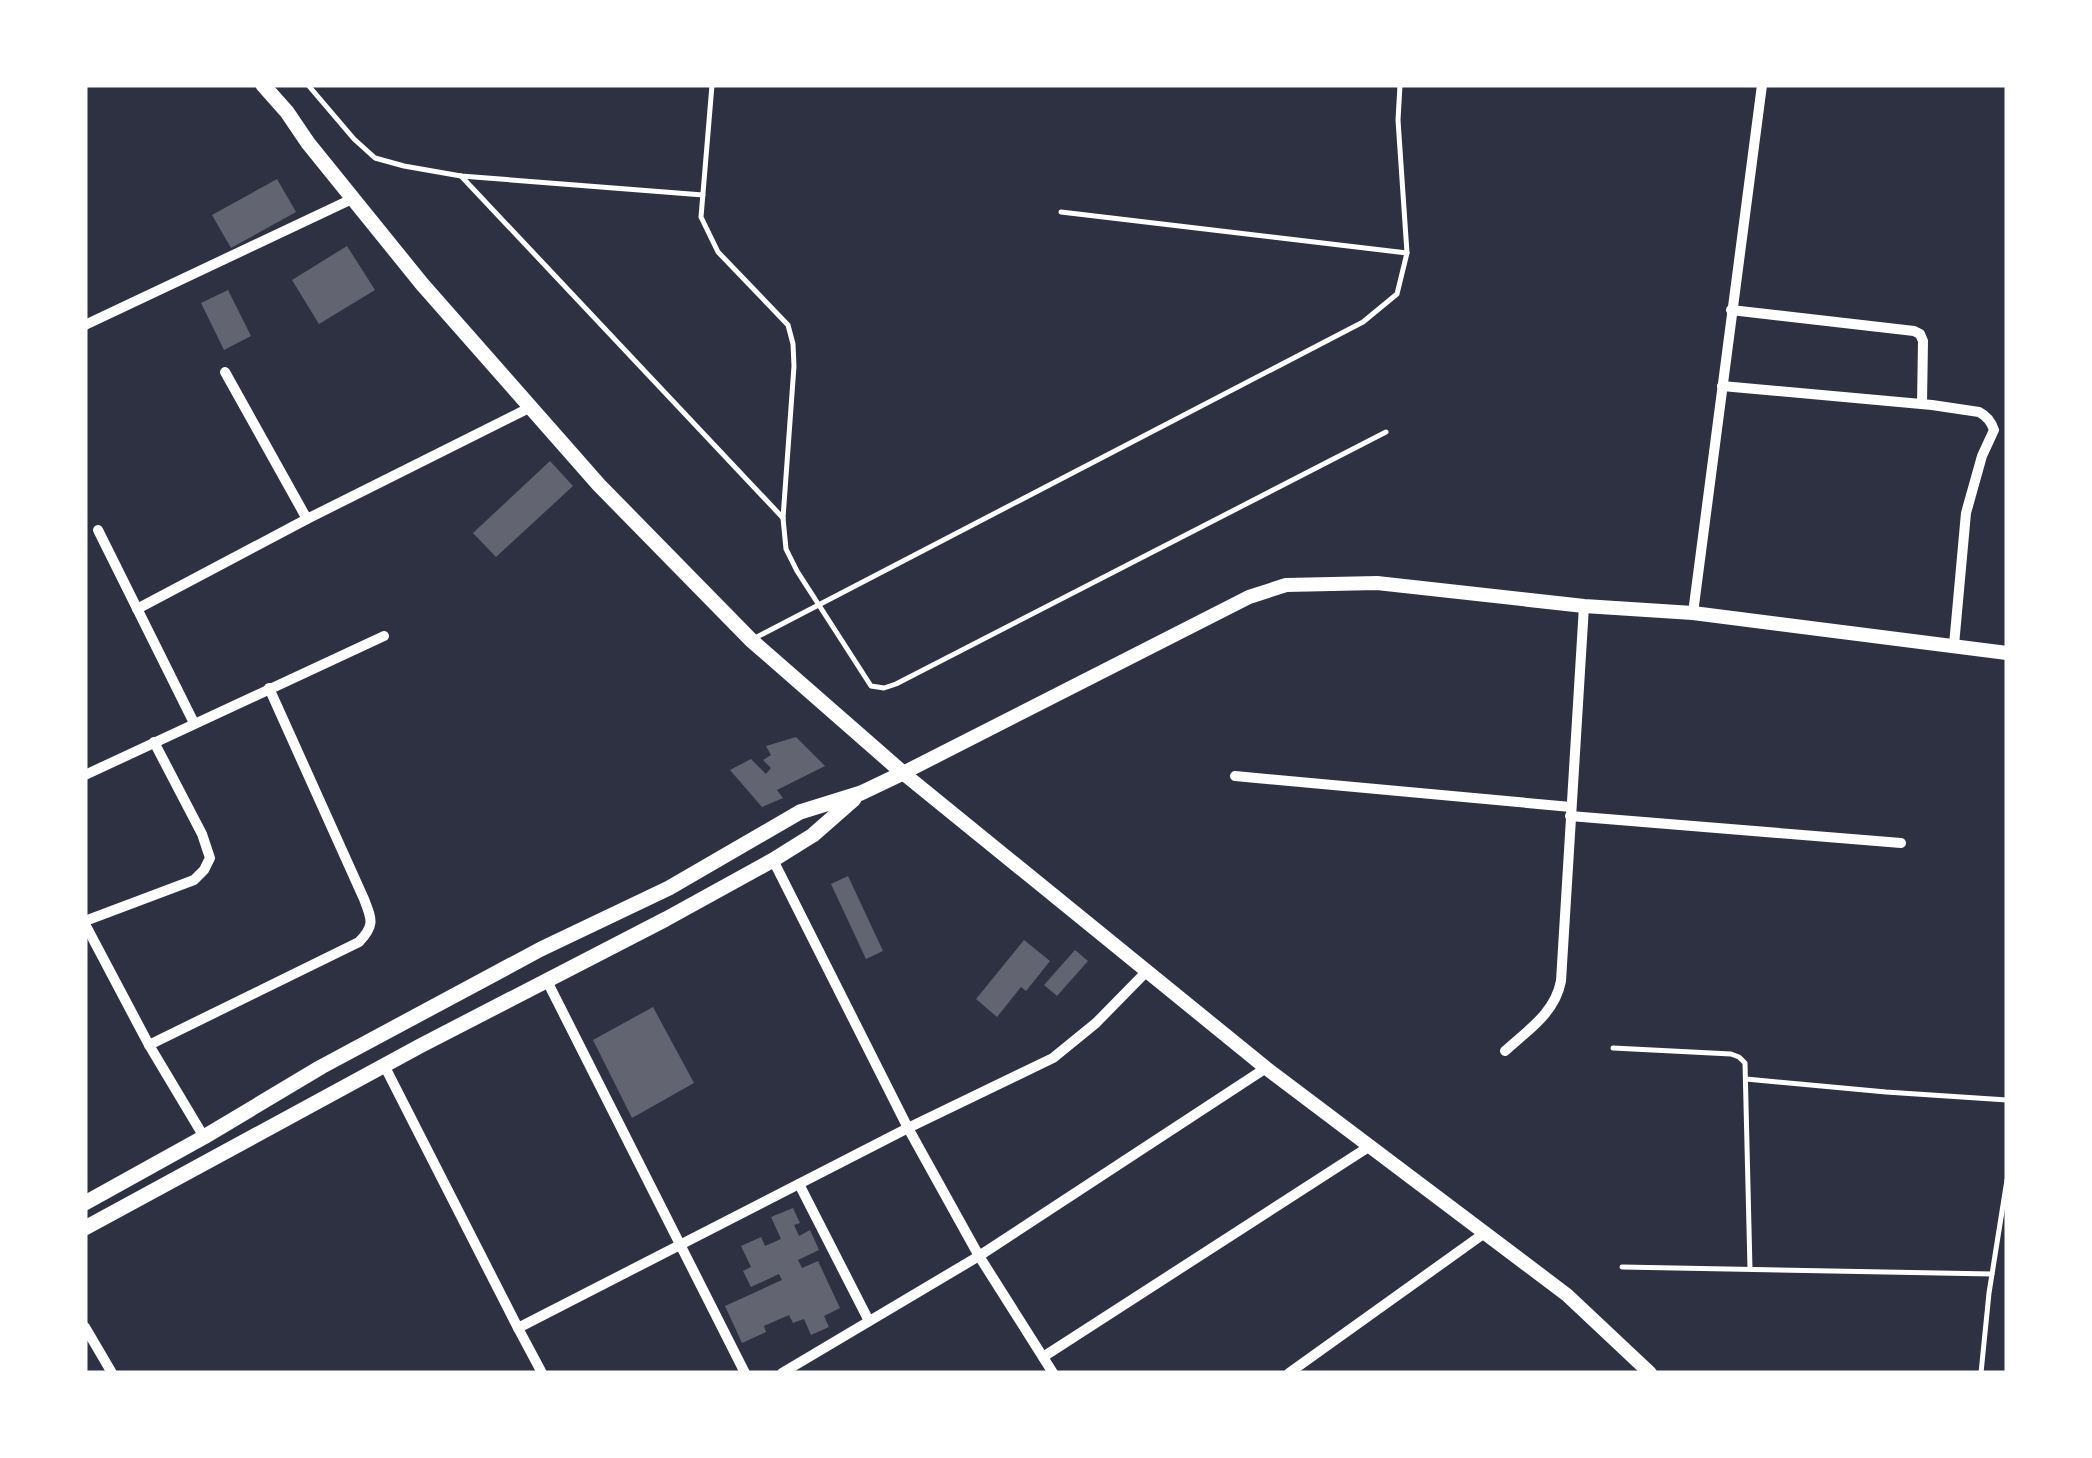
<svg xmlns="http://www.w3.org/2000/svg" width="2092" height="1458" font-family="'Sofia Sans Condensed',sans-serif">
  <rect width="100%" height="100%" fill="#2d3142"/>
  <!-- building -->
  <g fill="#626471">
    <polygon points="277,179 296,212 231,248 212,215"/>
    <polygon points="347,246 375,290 319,324 292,280"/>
    <polygon points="228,290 251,336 224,350 201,303"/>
    <polygon points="550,461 573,486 496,557 473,533"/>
    <polygon points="796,737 825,766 777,790 783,798 762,807 730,770 751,759 766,774 771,768 763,760 771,755 766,746"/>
    <polygon points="848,876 883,951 866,959 831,884"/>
    <polygon points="1024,940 1050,961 1026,991 1021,987 997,1017 976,999"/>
    <polygon points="1075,950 1088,961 1057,996 1044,985"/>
    <polygon points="653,1007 694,1083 632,1118 593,1040"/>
    <polygon points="793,1208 800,1223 794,1225 799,1236 810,1230 819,1250 798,1260 802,1268 818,1261 840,1308 824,1316 829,1327 811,1335 804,1319 793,1323 789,1315 764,1326 766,1332 742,1343 725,1306 782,1280 779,1274 751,1287 743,1271 751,1267 741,1246 761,1237 765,1246 781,1239 771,1217"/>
  </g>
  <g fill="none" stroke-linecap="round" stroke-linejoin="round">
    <!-- service -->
    <g stroke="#fff" stroke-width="5">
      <polyline points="308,85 354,139 375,158 404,166 461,176 703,195"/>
      <polyline points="712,85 701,217 718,252 788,325 793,344 794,366 783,518 786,549 797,571 871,686 884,688 896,684 1386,432"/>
      <polyline points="461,176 783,518"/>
      <polyline points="1061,212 1407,253"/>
      <polyline points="753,639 1363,322 1397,294 1407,253 1398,120 1400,85"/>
      <polyline points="1613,1048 1731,1054 1739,1057 1745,1063 1750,1269"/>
      <polyline points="1746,1079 1886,1092 2007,1100"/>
      <polyline points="1622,1267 1992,1274"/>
      <polyline points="1981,1373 1989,1293 2007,1180"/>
    </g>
    <!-- minor -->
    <g stroke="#fff" stroke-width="10">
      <polyline points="1731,310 1914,331 1920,334 1923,341 1922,404"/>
      <polyline points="85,325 352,199"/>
      <path d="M1722,386L1932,405L1979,412C1987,416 1991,421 1994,430L1982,456L1966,513L1954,645"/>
      <polyline points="307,519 531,407"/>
      <polyline points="98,530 194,723"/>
      <polyline points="137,609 307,519 225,372"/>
      <polyline points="1693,613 1762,85"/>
      <polyline points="85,775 384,636"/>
      <polyline points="1235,776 1571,807"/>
      <polyline points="1570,816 1901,843"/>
      <polyline points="773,860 908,1128 979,1256 1053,1373"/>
      <polyline points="85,921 194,880 204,870 210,858 202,834 154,742"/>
      <polyline points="85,924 149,1045 204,1137"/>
      <polyline points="547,981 745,1373"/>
      <path d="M149,1045L359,942C375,925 372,920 364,899L269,688"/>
      <path d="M1505,1051C1528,1030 1555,1013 1561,981L1584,606"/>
      <polyline points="385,1067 518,1328 908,1128 1053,1058 1096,1023 1147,971"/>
      <polyline points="799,1184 869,1321"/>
      <polyline points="85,1327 112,1373"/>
      <polyline points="518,1328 542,1373"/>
      <polyline points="1043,1357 1370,1146"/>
      <polyline points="782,1373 979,1256 1266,1068"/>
      <polyline points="1289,1373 1486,1232"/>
    </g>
    <!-- tertiary -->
    <polyline stroke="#fff" stroke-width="14" points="1650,1373 1567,1295 1266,1068 903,773 1249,597 1286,585 1377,583 1584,606 1693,613 2007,653"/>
    <!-- secondary -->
    <g stroke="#fff" stroke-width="15">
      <polyline points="85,1203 204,1137 321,1067 541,949 669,888 800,812 861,793 903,773 751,640 599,485 422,284 308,143 287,112 263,85"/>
      <polyline points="85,1228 420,1046 666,919 773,860 813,835 854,799"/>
    </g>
  </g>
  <!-- border -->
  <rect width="2092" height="1458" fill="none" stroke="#ffffff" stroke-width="175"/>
</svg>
